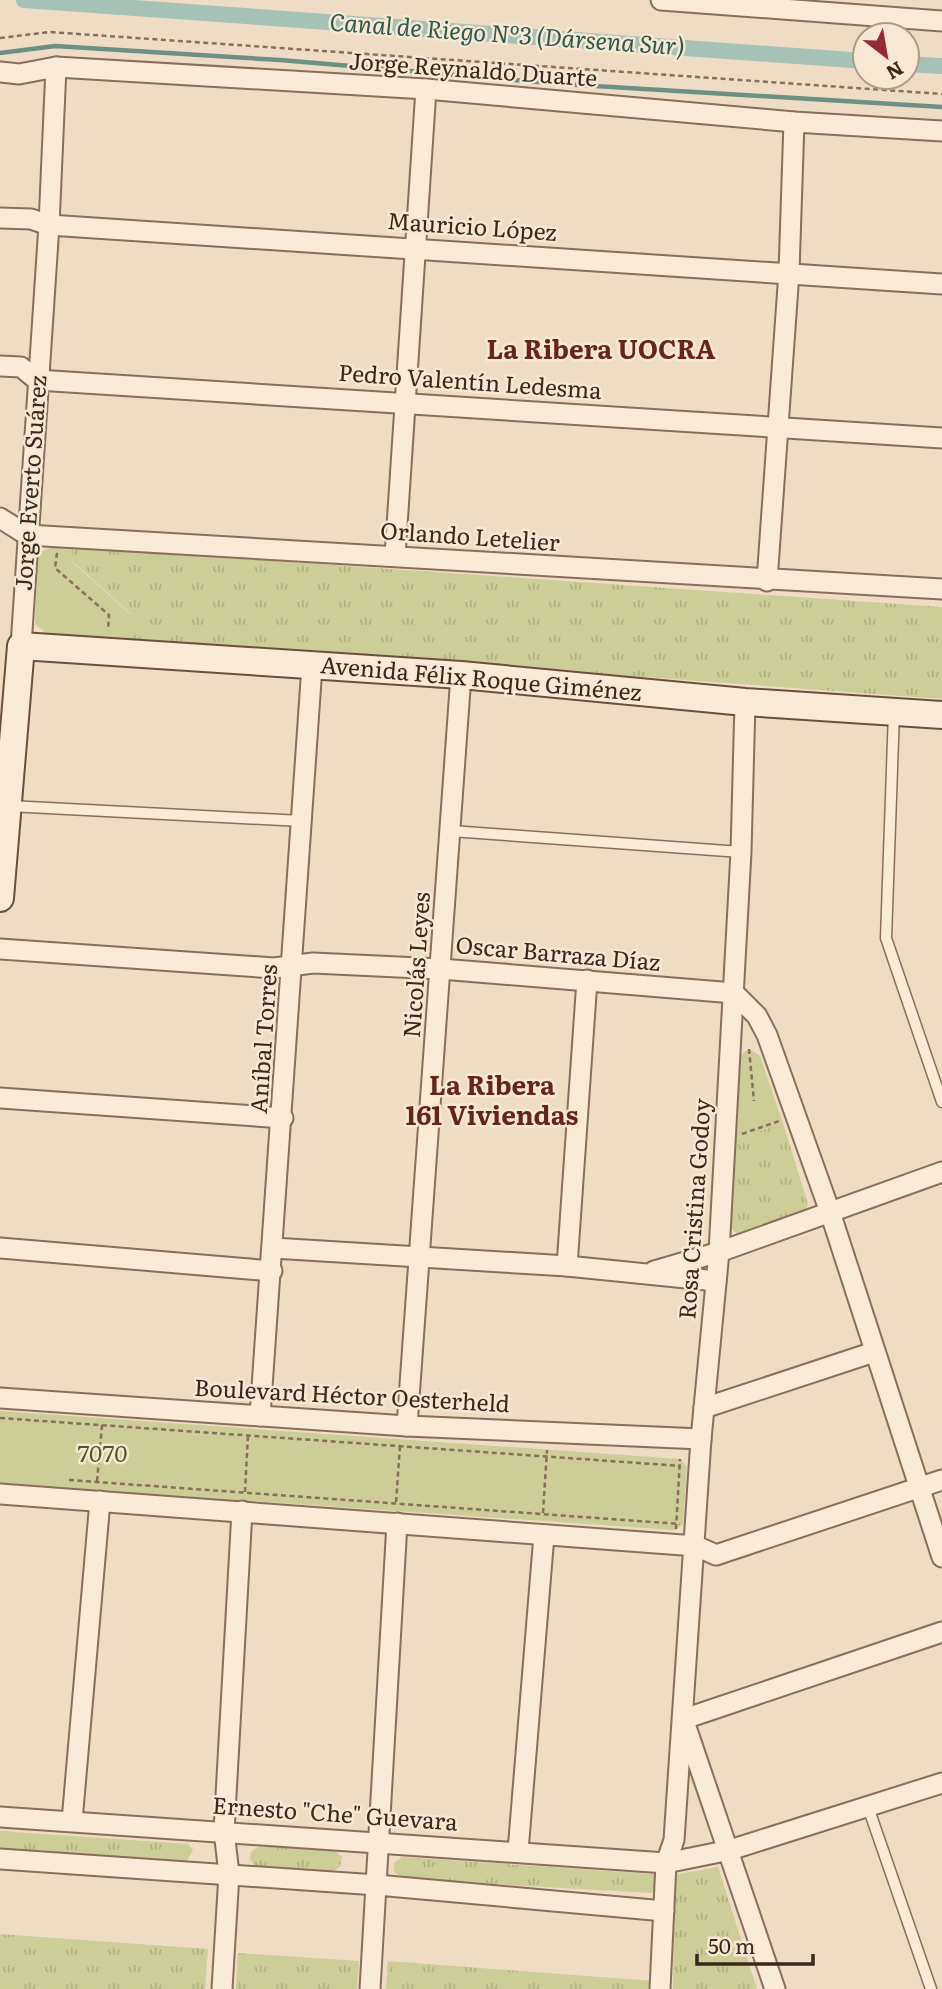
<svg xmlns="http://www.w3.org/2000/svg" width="942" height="1989" font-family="Literata,serif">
  <defs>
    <pattern id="grass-tufts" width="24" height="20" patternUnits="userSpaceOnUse" patternTransform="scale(1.75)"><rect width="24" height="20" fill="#cccd97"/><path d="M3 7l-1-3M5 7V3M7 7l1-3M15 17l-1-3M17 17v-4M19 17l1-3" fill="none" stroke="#b0b082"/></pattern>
  </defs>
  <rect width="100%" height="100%" fill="#eeddc4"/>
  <!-- grass -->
  <g fill="url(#grass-tufts)">
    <polygon points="72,547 942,607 942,699 130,639 131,614 72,561"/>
    <polygon points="783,1123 808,1204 805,1211 737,1234 727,1224 734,1139"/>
    <polygon points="0,1831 188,1844 193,1850 187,1861 0,1851"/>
    <polygon points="259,1846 334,1850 342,1857 340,1867 333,1871 255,1866 250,1859 251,1852"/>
    <polygon points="402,1857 653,1874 658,1879 658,1889 651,1893 403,1879 394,1872 394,1863"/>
    <polygon points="718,1867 757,1989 673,1989 674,1875"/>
    <polygon points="0,1934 208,1949 205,1989 0,1989"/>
    <polygon points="238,1953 359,1961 357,1989 236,1989"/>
    <polygon points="388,1961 654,1981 653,1989 386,1989"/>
  </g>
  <!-- park -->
  <g fill="#cccd97">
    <polygon points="54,546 72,547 72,562 131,615 130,639 47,634 35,624 38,553"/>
    <polygon points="749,1049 760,1056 783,1123 734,1139 740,1055"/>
    <polygon points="0,1411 680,1459 687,1467 683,1524 675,1530 0,1484"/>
  </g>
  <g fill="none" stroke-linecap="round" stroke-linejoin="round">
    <!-- stream -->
    <polyline stroke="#6c9083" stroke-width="4.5" points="0,53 55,46 280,60 562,84 942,107"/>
    <!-- canal -->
    <g stroke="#a6c1b6" stroke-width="16">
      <polyline points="24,0 865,61"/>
      <polyline points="907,64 942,66"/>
    </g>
    <!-- lane casing -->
    <g stroke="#896e5a" stroke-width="13">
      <g id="lane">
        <polyline points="894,712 886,938 942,1102"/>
        <polyline points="9,806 302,821"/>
        <polyline points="451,831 741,852"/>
        <polyline points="868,1807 931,1989"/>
      </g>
    </g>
    <!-- street casing -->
    <g stroke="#896e5a" stroke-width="23">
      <g id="street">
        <polyline points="661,0 942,21"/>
        <polyline points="0,72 19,74 56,67 426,89 794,122 942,131"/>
        <polyline points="0,218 31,219 49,225 942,284"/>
        <polyline points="0,366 21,367 37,380 942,438"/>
        <polyline points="0,518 27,535 942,589"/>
        <polyline points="395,556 426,89"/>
        <polyline points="767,581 789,272 794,122"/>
        <polyline points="21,646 49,225 56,67"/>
        <polyline points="0,949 274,968 313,963 441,969 734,993 757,1016 767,1035 830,1212 942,1557"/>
        <polyline points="0,1098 283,1118"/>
        <polyline points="0,1248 272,1271"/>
        <polyline points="273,1248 567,1266 716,1281"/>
        <polyline points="567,1266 587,980"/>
        <polyline points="654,1271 719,1252 942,1172"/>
        <polyline points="0,1398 407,1426 701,1439"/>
        <polyline points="704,1408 874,1352"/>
        <polyline points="260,1416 312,666"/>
        <polyline points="407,1426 461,675"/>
        <polyline points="0,1494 696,1546 716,1555 942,1480"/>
        <polyline points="684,1719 942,1632"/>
        <polyline points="686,1727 775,1989"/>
        <polyline points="0,1817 666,1863 730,1850 942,1783"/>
        <polyline points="72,1821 100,1501"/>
        <polyline points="518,1851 544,1535"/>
        <polyline points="0,1859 377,1885 664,1911"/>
        <polyline points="222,1989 229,1874 224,1831 242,1511"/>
        <polyline points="370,1989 397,1523"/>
        <polyline points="660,1989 666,1863 674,1840 701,1439 719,1252 741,852 745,702"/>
      </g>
    </g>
    <!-- secondary casing -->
    <g stroke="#6b4f3d" stroke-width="30">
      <polyline id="secondary" points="0,898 21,646 461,675 745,702 942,715"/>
    </g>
    <!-- path -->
    <g stroke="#896e5a" stroke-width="2.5" stroke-dasharray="5 3.5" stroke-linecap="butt">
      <polyline points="0,38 50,32 942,94"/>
      <polyline points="57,553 55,568 109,615 108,630"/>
      <polyline points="749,1049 754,1101"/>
      <polyline points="742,1134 779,1121"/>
      <polyline points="0,1418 681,1466"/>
      <polyline points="69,1480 680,1524"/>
      <polyline points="97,1481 102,1425"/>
      <polyline points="245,1492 248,1435"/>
      <polyline points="396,1502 400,1446"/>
      <polyline points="543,1513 547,1450"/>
      <polyline points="676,1529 680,1459"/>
    </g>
    <!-- lane -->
    <use href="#lane" stroke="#f9ebd7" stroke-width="10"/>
    <!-- street -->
    <use href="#street" stroke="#f9ebd7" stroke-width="19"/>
    <!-- secondary -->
    <use href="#secondary" stroke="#f9ebd7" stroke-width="26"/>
  </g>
  <g text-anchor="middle" stroke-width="5" stroke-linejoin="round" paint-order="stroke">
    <!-- street labels -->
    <g font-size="23" fill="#39281e" stroke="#f6e8d3">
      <text transform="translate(473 70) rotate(4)" y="8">Jorge Reynaldo Duarte</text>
      <text transform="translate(472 227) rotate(4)" y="8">Mauricio López</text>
      <text transform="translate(470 382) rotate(4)" y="8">Pedro Valentín Ledesma</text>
      <text transform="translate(31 483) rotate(-86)" y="8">Jorge Everto Suárez</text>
      <text transform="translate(470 537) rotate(4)" y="8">Orlando Letelier</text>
      <text transform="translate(481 679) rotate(5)" y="8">Avenida Félix Roque Giménez</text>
      <text transform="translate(558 954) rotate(5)" y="8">Oscar Barraza Díaz</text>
      <text transform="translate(417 965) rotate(-86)" y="8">Nicolás Leyes</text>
      <text transform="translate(264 1039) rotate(-86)" y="8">Aníbal Torres</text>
      <text transform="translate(695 1209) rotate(-86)" y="8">Rosa Cristina Godoy</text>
      <text transform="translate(352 1396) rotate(3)" y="8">Boulevard Héctor Oesterheld</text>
      <text transform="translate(335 1814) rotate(4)" y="8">Ernesto "Che" Guevara</text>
    </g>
    <!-- park labels -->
    <g font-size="23" font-style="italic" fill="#4f5525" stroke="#f6e8d3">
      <text x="102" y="1462">7070</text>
    </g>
    <!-- water labels -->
    <g font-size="24" font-style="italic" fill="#2d5951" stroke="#f6e8d3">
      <text transform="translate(507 35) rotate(4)" y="8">Canal de Riego Nº3 (Dársena Sur)</text>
    </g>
    <!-- quarter labels -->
    <g font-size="26" font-weight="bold" fill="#66241d" stroke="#f6e8d3">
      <text x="601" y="359">La Ribera UOCRA</text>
      <text x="492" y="1095">La Ribera<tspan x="492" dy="30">161 Viviendas</tspan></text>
    </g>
  </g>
  <!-- north arrow -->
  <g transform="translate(886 56) rotate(149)"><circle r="33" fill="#f6e8d3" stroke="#aa9b8b" stroke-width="2"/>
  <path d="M0-5L12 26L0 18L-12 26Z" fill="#982a37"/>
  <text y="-10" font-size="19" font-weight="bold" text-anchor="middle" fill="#39281e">N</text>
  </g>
  <!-- scale -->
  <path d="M697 1954v10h116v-10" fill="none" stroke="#39281e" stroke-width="3.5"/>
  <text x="708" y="1954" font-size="21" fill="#39281e" stroke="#f6e8d3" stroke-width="5" paint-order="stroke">50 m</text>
</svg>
